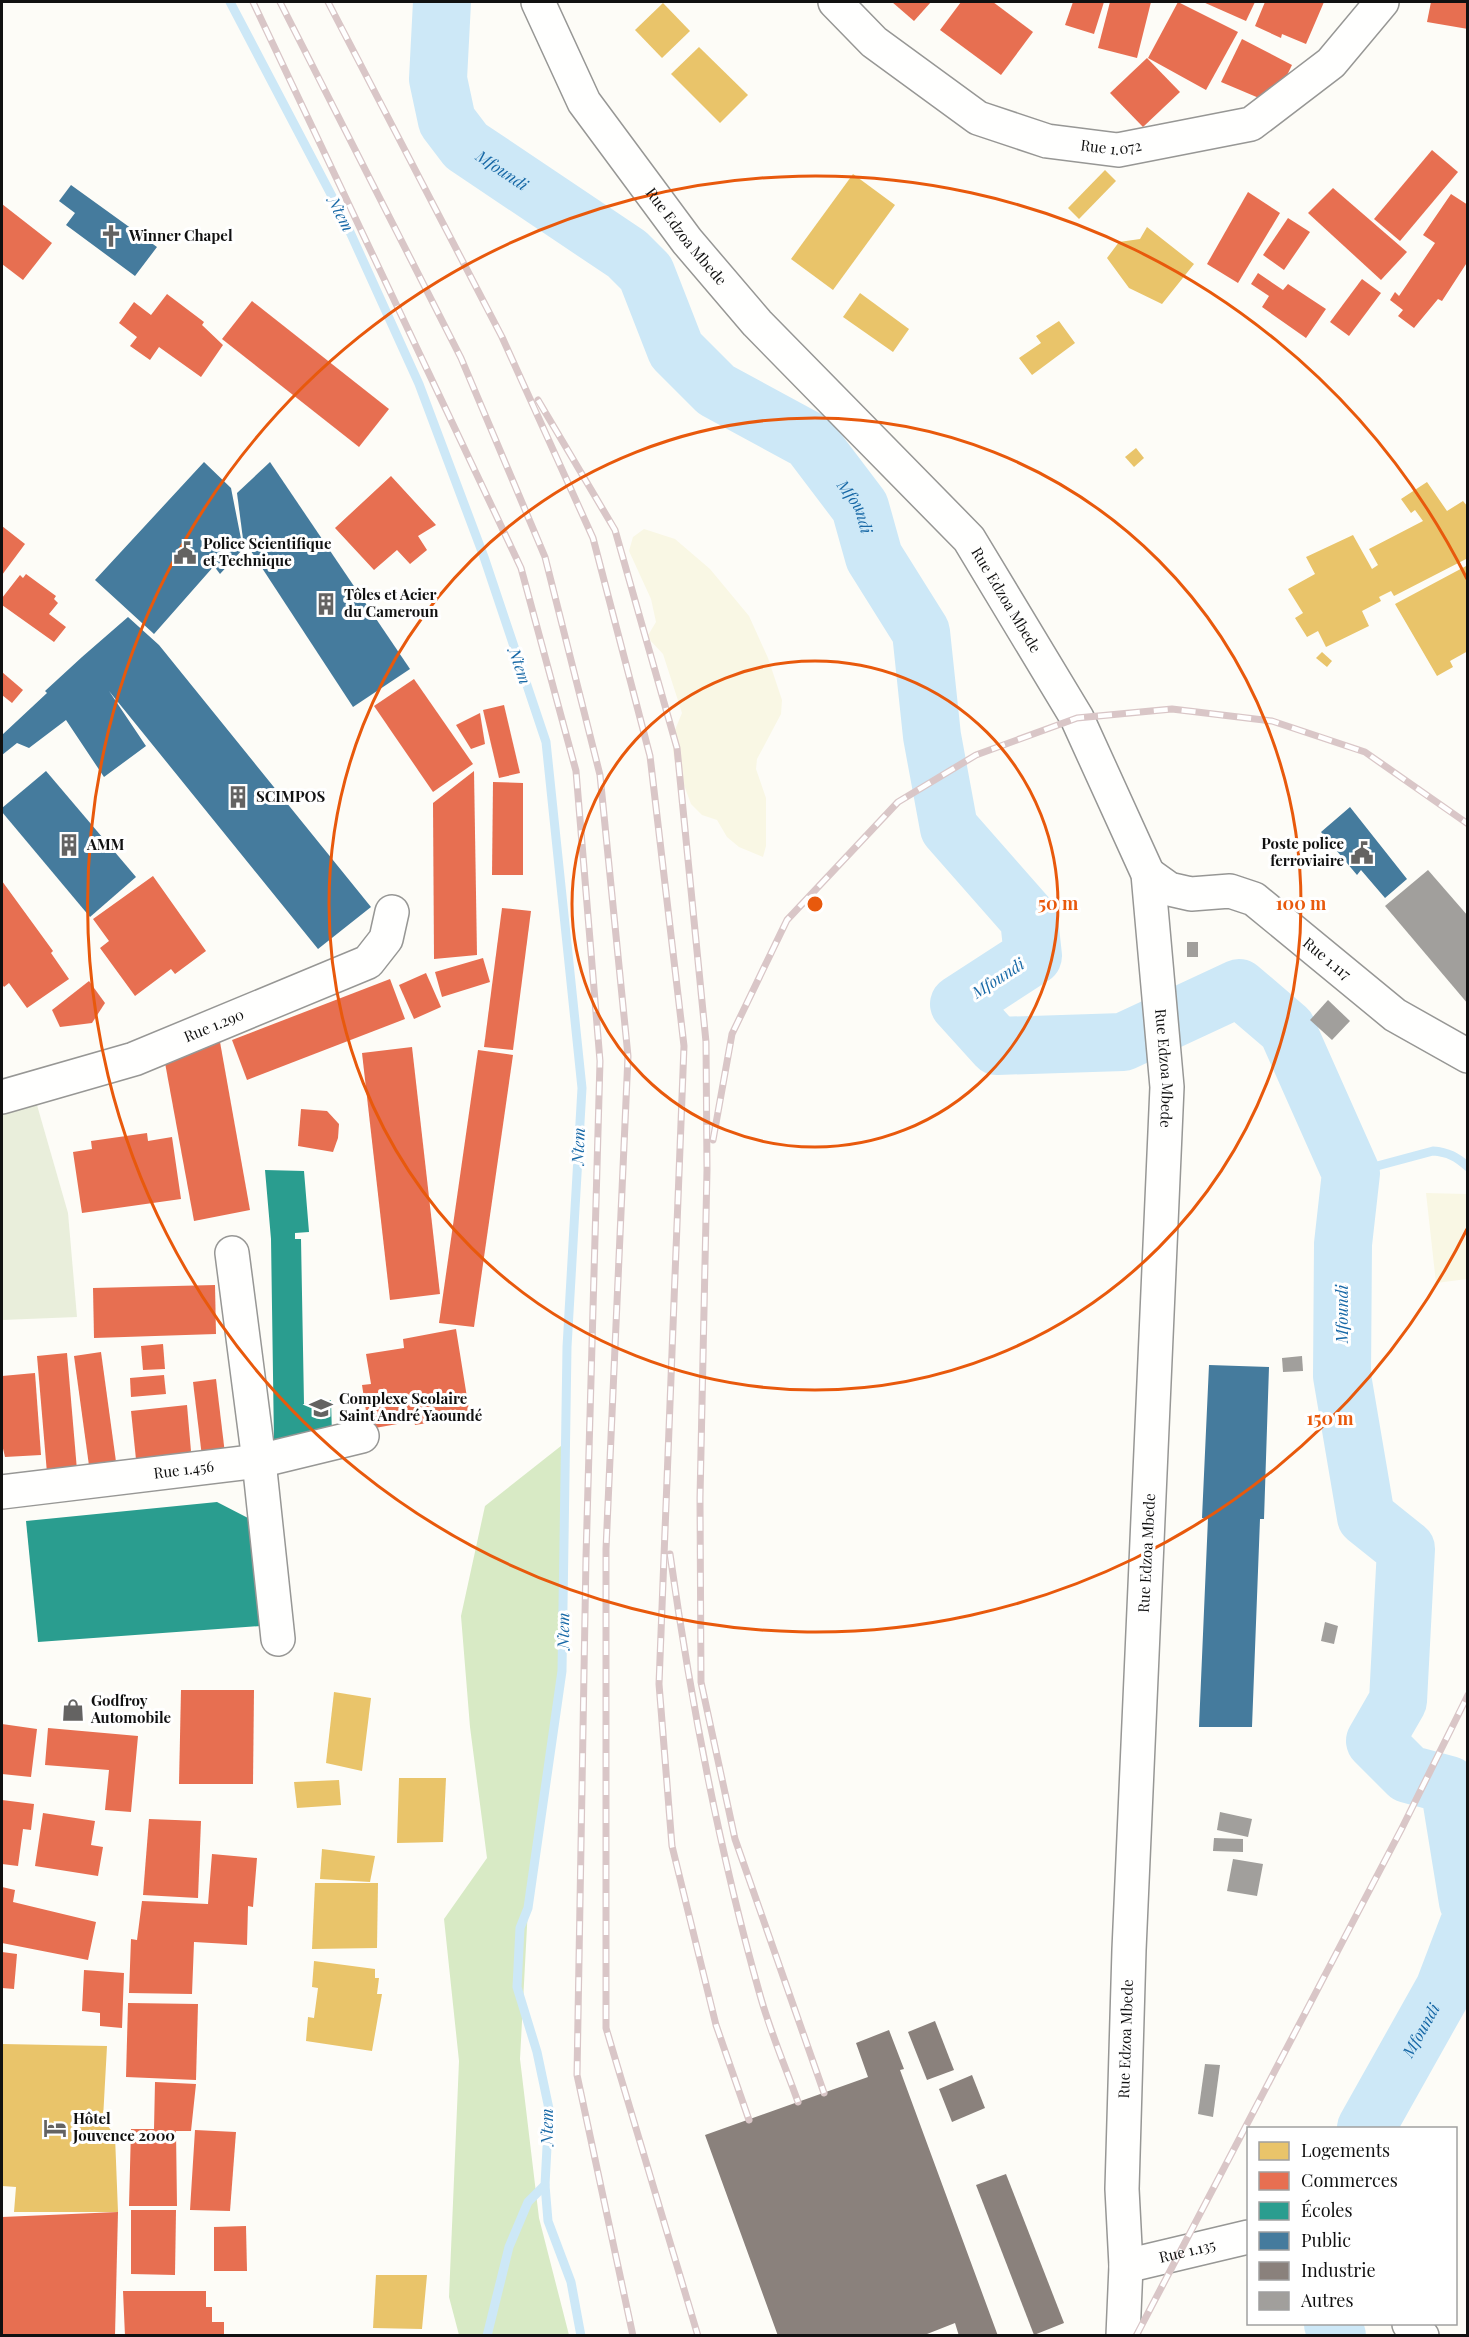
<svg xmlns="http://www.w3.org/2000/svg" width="1469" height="2337" font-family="'Playfair Display',serif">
  <rect width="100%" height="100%" fill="#fdfcf7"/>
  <!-- farmland -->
  <g fill="#f9f7e4">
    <polygon points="644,529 675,539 710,569 749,616 768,658 782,700 781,714 757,759 756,769 766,798 766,846 763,857 739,847 727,837 717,820 702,815 691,804 674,758 672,737 682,713 663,654 647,637 656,622 651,599 629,551 633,537"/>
    <polygon points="1426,1193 1467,1194 1467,1279 1436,1283"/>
  </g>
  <!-- forest -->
  <polygon fill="#d8eac5" points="566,1442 562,1671 528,1908 520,2059 539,2218 569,2335 459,2335 449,2297 459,2061 444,1919 487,1858 470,1727 461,1616 485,1506"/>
  <!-- cemetery -->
  <polygon fill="#e9eedb" points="37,1105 68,1213 77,1317 2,1320 2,1114"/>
  <!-- homes -->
  <g fill="#e9c46a">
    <polygon points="663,3 690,31 662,58 635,30"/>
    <polygon points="699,47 748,95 720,123 671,74"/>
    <polygon points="1105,170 1116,181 1079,219 1068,208"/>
    <polygon points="853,174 895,205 833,290 791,259"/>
    <polygon points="1147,227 1194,264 1162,304 1129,288 1107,258 1119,242 1140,239"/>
    <polygon points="860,293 909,329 893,352 843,317"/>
    <polygon points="1059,321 1075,343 1032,375 1019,358 1041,343 1036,336"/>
    <polygon points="1136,448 1144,458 1134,467 1125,457"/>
    <polygon points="1427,482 1447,511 1463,501 1468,507 1468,558 1394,596 1391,591 1379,597 1381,601 1362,611 1369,626 1326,647 1318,631 1307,637 1295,618 1303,613 1288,589 1315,574 1306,557 1353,535 1372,569 1378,565 1369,549 1423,521 1415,510 1411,513 1401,499"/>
    <polygon points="1468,565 1468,651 1450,661 1453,667 1437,676 1395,604"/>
    <polygon points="1322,652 1332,661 1327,667 1316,658"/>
    <polygon points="334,1692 371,1698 362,1771 326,1763"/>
    <polygon points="399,1778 446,1778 443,1842 397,1843"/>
    <polygon points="339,1780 341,1805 297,1808 294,1782"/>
    <polygon points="322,1849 375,1856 370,1882 320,1879"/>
    <polygon points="315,1883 378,1883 377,1948 312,1949"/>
    <polygon points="314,1961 375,1969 375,1978 379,1978 377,1994 382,1994 372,2051 306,2041 308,2017 314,2018 318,1988 312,1987"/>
    <polygon points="2,2044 107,2046 103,2119 115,2136 118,2212 14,2212 16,2187 2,2186"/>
    <polygon points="376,2275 427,2275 422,2329 373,2328"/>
  </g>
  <!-- shops -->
  <g fill="#e76f51">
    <polygon points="892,2 931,2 914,21"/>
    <polygon points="961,2 993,2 1033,32 1001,75 940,30"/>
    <polygon points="1073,2 1104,2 1094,34 1065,25"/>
    <polygon points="1110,2 1151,2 1137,58 1098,48"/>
    <polygon points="1178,2 1238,32 1206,90 1148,58"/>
    <polygon points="1203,2 1255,2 1246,21"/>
    <polygon points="1265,2 1324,2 1306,44 1282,34 1281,38 1255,26"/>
    <polygon points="1431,2 1468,2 1468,29 1427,22"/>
    <polygon points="1242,39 1292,65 1273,104 1221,82"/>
    <polygon points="1147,58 1180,92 1143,127 1110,93"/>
    <polygon points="1432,150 1458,172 1400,241 1374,219"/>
    <polygon points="1333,188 1407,252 1381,280 1308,213"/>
    <polygon points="1248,192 1280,213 1238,283 1207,264"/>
    <polygon points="1451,194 1468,205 1468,261 1442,301 1438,299 1414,328 1398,316 1403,310 1390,300 1395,292 1399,296 1435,243 1423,235"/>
    <polygon points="2,204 52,243 23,280 2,264"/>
    <polygon points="1288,218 1310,232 1284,270 1263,255"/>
    <polygon points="1258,273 1283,290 1288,284 1326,309 1306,338 1262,307 1269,296 1251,284"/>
    <polygon points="1362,279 1381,293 1349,336 1330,322"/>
    <polygon points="167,294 204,322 202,325 223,345 201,377 159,347 150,360 130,346 137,337 119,323 134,302 151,315"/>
    <polygon points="252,301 389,409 359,447 222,339"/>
    <polygon points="391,476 436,525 418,536 427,550 410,564 397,550 374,570 335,528"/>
    <polygon points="2,526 25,544 2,575"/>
    <polygon points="26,574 56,596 54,599 58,603 49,614 66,627 54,642 2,605 2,598 20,575 23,578"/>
    <polygon points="2,672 23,690 12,703 2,695"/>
    <polygon points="414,679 473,764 433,792 374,706"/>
    <polygon points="504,705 520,773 499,778 483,710"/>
    <polygon points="480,713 485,744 471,749 456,725"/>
    <polygon points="474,771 477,955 434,959 433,803"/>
    <polygon points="493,782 523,783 523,875 492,875"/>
    <polygon points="153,876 206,951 175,974 171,969 135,996 100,948 109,941 93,919"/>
    <polygon points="2,881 53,951 51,953 69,979 27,1008 9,983 4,987 2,984"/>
    <polygon points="502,908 531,911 513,1050 484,1047"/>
    <polygon points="483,958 490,982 442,997 435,972"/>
    <polygon points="426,973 441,1007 414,1019 399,985"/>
    <polygon points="390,979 405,1019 247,1080 232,1040"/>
    <polygon points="89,981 105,1003 92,1023 60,1027 52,1010"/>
    <polygon points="220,1042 250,1210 194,1221 163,1052"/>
    <polygon points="412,1047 440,1294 390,1300 362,1053"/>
    <polygon points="478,1050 513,1055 474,1327 439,1323"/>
    <polygon points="301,1109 327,1111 339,1124 338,1138 333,1152 298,1146"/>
    <polygon points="147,1133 148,1141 172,1137 181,1199 82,1213 73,1152 92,1149 91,1141"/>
    <polygon points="215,1285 216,1334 94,1338 93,1288"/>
    <polygon points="456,1329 470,1416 415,1425 414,1421 375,1428 372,1410 366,1411 362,1385 371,1384 366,1354 404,1348 403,1339"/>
    <polygon points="163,1344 165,1369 143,1370 141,1346"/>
    <polygon points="101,1352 117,1469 90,1473 74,1356"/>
    <polygon points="67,1353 77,1470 47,1473 37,1356"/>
    <polygon points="35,1373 41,1455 5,1457 2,1444 2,1376"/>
    <polygon points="164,1375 166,1394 131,1397 130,1378"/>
    <polygon points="216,1379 226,1462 203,1465 193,1382"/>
    <polygon points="187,1405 192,1463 137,1469 131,1411"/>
    <polygon points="181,1690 254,1690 253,1784 179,1784"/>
    <polygon points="2,1724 37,1729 31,1777 2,1774"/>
    <polygon points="48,1728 138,1736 131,1812 105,1810 109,1770 45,1765"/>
    <polygon points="2,1800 34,1804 31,1830 23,1829 18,1866 2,1864"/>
    <polygon points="43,1813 95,1821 91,1845 103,1847 98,1876 35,1866"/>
    <polygon points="149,1819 201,1821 198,1898 143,1895"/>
    <polygon points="212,1854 257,1858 253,1907 248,1906 247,1945 194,1942 192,1994 129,1993 131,1939 137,1940 142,1901 208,1904"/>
    <polygon points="2,1887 15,1890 13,1902 96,1922 88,1960 2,1943"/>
    <polygon points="2,1952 17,1954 14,1989 2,1988"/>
    <polygon points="84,1970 124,1973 122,2028 100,2026 100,2013 82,2011"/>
    <polygon points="128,2003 198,2004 196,2080 126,2077"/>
    <polygon points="155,2082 196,2084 191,2131 176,2131 177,2206 129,2206 131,2129 154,2129"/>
    <polygon points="195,2130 236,2132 230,2211 190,2210"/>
    <polygon points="131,2210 176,2210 175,2275 131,2274"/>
    <polygon points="118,2212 115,2336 2,2336 2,2217"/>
    <polygon points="246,2226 247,2271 214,2271 214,2227"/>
    <polygon points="123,2291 206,2291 206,2307 212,2307 212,2322 224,2322 224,2336 125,2336"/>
  </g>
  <!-- schools -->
  <g fill="#2a9d8f">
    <polygon points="265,1170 304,1171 309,1232 295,1233 295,1239 301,1239 304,1404 331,1400 332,1435 274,1442 271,1239"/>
    <polygon points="217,1502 248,1518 261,1626 38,1642 26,1521"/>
  </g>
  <!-- public -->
  <g fill="#457b9d">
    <polygon points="71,185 157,247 135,276 66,225 75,213 59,201"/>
    <polygon points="204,462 231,488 243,549 220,574 214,566 154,634 95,580"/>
    <polygon points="270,462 410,669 353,707 243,539 237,493"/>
    <polygon points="128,617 159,645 371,907 318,949 109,691 146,746 104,777 66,720 29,748 17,743 2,755 2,735 47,693 45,691 82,657"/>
    <polygon points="46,771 136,877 90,917 2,812 2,808"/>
    <polygon points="1350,807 1407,879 1385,898 1361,870 1357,875 1321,832"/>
    <polygon points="1209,1365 1269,1367 1264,1519 1260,1519 1252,1727 1199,1727 1208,1518 1202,1518"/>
  </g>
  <!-- industry -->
  <g fill="#8a817c">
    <polygon points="935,2021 954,2070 927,2080 908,2032"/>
    <polygon points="889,2030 904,2069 900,2070 998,2336 959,2336 955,2323 922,2336 778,2336 705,2135 868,2077 856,2043"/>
    <polygon points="972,2075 985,2108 952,2122 939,2089"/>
    <polygon points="1006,2174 1064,2323 1034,2335 976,2185"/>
  </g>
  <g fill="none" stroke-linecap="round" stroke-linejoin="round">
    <!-- stream -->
    <g stroke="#cde8f7" stroke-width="9">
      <polyline points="230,2 345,221 419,384 484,557 546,742 582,1088 567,1347 562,1671 528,1908 520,1928 517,1987 537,2052 549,2109 545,2185 528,2202 509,2247 487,2336"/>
      <path d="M1351,1173L1433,1151C1448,1152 1457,1157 1468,1167"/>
      <polyline points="545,2185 548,2221 571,2282 581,2336"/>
    </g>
    <!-- river -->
    <g stroke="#cde8f7" stroke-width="58">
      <path id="s1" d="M442,2L438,79L447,121L466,146L627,254L646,273L676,350L716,390L810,441L860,507L874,557L921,632L932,736L949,828L1029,919L1033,956L959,1004L997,1046L1123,1042L1239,988L1287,1029L1351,1173L1343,1244L1342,1376L1366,1517L1406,1549L1398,1701L1375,1741L1408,1774L1449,1785L1468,1902"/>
      <path id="s2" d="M1366,2128L1444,1989L1468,1926"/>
      <polyline points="1333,2324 1337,2336"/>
    </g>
  </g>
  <!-- building -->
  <g fill="#a19f9c">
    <polygon points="1428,870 1468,916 1468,1004 1385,906"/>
    <rect x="1187" y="942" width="11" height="15"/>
    <polygon points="1328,1000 1350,1021 1332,1040 1310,1020"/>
    <polygon points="1302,1356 1303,1371 1283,1372 1282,1358"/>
    <polygon points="1325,1622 1338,1626 1334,1644 1321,1641"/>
    <polygon points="1220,1812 1252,1819 1248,1837 1217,1830"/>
    <polygon points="1214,1838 1243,1839 1243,1852 1213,1851"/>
    <polygon points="1233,1859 1263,1864 1257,1896 1227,1891"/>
    <polygon points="1205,2064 1220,2065 1213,2117 1198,2114"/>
  </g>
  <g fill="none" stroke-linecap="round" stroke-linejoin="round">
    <!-- minor casing -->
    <g stroke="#979795" stroke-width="36">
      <g id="minor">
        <path id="s3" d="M538,2L584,102L687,241L757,323L969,539L1077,718L1148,874L1167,1087L1129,1950L1122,2189L1126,2266L1123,2336"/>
        <path id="s4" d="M835,2L874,42L978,118L1047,141L1118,150L1251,124L1331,63L1382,2"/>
        <path id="s5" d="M1148,874L1169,889L1191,894L1230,891L1254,899L1395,1015L1468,1056"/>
        <path id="s6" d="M2,1097L134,1059L368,962L386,939L392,912"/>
        <polyline points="232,1253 259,1461 278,1639"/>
        <path id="s7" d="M2,1492L259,1461L362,1436"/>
        <path id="s8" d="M1126,2266L1248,2237"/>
        <polyline points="1409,2324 1422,2336"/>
      </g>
    </g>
    <!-- minor -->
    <use href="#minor" stroke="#fffffe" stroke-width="33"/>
    <!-- rail casing -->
    <g stroke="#d9c6c7" stroke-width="7">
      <g id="rail">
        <polyline points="253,2 521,568 576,771 600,1061 586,1557 577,2075 633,2336"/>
        <polyline points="280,2 461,358 545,557 600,775 628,1056 606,1549 606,2028 698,2336"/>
        <polyline points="328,2 502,337 593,538 650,756 684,1046 659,1684 672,1846 716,2025 749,2120"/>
        <polyline points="538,400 615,530 677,748 706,1042 707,1170 700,1498 701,1682 735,1839 824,2093"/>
        <polyline points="713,1140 732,1034 787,920 898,802 976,755 1077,718 1172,709 1272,721 1365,752 1468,824"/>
        <path d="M670,1554C691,1703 719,1850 760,1995C770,2031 785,2066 798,2102"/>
        <polyline points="1136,2336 1402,1828 1468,1695"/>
      </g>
    </g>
    <!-- rail -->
    <use href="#rail" stroke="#fff" stroke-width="4.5" stroke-dasharray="14" stroke-linecap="butt"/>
  </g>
  <!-- distance rings -->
  <g fill="none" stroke="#e8590c" stroke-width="3">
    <circle cx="815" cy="904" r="243"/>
    <circle cx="815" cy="904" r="486"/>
    <path d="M1467 1229A728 728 0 1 1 1467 579"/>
  </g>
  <!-- icons -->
  <defs>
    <g id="church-bare" transform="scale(1.8)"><path d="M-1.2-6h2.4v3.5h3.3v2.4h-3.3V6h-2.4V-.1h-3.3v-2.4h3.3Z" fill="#646362" stroke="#fff" stroke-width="2.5" paint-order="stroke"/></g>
    <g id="civic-bare" transform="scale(1.8)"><path d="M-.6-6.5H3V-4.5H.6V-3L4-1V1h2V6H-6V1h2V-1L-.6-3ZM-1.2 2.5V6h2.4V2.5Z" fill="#646362" stroke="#fff" stroke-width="2.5" paint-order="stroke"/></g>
    <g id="building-bare" transform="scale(1.8)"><path d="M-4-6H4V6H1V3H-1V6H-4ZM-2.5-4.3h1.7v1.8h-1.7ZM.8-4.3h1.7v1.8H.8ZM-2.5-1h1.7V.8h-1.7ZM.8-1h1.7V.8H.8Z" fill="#646362" stroke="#fff" stroke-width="2.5" paint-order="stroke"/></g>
    <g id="school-bare" transform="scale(1.8)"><path d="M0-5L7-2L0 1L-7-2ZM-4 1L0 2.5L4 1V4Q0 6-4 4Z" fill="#646362" stroke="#fff" stroke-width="2.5" paint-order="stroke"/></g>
    <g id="shop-bare" transform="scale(1.8)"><path d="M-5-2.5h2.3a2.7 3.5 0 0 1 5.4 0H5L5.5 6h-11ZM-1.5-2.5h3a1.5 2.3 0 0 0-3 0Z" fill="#646362" stroke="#fff" stroke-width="2.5" paint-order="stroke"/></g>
    <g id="hotel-bare" transform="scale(1.8)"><path d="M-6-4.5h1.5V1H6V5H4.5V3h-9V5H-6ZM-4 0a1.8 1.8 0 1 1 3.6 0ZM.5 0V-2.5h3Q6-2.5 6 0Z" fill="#646362" stroke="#fff" stroke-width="2.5" paint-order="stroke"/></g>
  </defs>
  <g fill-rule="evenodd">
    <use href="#church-bare" x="111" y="236"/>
    <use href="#civic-bare" x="185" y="553"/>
    <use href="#building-bare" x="326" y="604"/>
    <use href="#building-bare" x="238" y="797"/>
    <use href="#building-bare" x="69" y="845"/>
    <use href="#civic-bare" x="1362" y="853"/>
    <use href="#school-bare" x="321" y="1408"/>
    <use href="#shop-bare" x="73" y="1710"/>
    <use href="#hotel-bare" x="55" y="2128"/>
  </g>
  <g text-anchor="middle" stroke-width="6" stroke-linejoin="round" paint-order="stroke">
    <!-- street labels -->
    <g font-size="15" fill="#111" stroke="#fff">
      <text dy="5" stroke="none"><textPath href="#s4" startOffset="322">Rue 1.072</textPath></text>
      <text dy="5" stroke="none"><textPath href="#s3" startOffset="279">Rue Edzoa Mbede</textPath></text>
      <text dy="5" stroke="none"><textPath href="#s3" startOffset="765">Rue Edzoa Mbede</textPath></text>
      <text dy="5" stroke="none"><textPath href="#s5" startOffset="207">Rue 1.117</textPath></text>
      <text dy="5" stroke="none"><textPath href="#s6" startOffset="224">Rue 1.290</textPath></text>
      <text dy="5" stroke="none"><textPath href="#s3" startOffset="1269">Rue Edzoa Mbede</textPath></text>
      <text dy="5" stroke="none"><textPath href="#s7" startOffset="183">Rue 1.456</textPath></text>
      <text transform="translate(1147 1553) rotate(-87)" y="5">Rue Edzoa Mbede</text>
      <text transform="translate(1126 2039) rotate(-88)" y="5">Rue Edzoa Mbede</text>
      <text dy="5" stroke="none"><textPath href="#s8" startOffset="63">Rue 1.135</textPath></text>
    </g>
    <!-- poi labels -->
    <g font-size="15" font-weight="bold" fill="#111" stroke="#fff" text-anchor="start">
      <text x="129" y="241">Winner Chapel</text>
      <text x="203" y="549">Police Scientifique<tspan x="203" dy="17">et Technique</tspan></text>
      <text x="344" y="600">Tôles et Acier<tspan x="344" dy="17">du Cameroun</tspan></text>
      <text x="256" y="802">SCIMPOS</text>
      <text x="1344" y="849" text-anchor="end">Poste police<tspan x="1344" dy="17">ferroviaire</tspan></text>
      <text x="87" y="850">AMM</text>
      <text x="339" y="1404">Complexe Scolaire<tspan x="339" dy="17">Saint André Yaoundé</tspan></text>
      <text x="91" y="1706">Godfroy<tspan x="91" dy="17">Automobile</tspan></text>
      <text x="73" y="2124">Hôtel<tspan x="73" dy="17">Jouvence 2000</tspan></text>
    </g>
    <!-- water labels -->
    <g font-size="16" font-style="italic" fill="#1768a6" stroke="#fff">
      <text dy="6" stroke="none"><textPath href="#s1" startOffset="195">Mfoundi</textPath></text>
      <text transform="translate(341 214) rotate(63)" y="6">Ntem</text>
      <text dy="6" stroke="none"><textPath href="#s1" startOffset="699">Mfoundi</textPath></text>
      <text transform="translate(520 666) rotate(71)" y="6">Ntem</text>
      <text transform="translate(998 978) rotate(-33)" y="6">Mfoundi</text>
      <text transform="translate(578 1146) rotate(-87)" y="6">Ntem</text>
      <text transform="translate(1342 1314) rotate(-90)" y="6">Mfoundi</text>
      <text transform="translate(563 1631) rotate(-89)" y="6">Ntem</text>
      <text dy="6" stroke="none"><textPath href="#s2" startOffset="112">Mfoundi</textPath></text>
      <text transform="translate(547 2127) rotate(-90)" y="6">Ntem</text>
    </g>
  </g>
  <circle cx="815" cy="904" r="9" fill="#e8590c" stroke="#fff" stroke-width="3"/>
  <g font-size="18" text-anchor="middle" font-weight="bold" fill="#e8590c" stroke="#fff" stroke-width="6" stroke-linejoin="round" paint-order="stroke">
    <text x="1058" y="910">50 m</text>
    <text x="1301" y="910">100 m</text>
    <text x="1330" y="1425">150 m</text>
  </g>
  <!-- border -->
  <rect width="1469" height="2337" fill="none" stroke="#111111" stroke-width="6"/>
  <!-- legend -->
  <rect x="1247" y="2127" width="210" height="198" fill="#ffffff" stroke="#a0a0a0" stroke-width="1.5"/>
  <rect x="1259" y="2142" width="30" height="18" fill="#e9c46a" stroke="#a0a0a0" stroke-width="1.5"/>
  <text x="1301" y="2157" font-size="18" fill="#111111">Logements</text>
  <rect x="1259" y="2172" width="30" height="18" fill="#e76f51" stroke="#a0a0a0" stroke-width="1.5"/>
  <text x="1301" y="2187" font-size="18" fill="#111111">Commerces</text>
  <rect x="1259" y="2202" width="30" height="18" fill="#2a9d8f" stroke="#a0a0a0" stroke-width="1.5"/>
  <text x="1301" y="2217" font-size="18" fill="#111111">Écoles</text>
  <rect x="1259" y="2232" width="30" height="18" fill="#457b9d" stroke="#a0a0a0" stroke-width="1.5"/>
  <text x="1301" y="2247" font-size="18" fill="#111111">Public</text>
  <rect x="1259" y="2262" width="30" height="18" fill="#8a817c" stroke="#a0a0a0" stroke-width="1.5"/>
  <text x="1301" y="2277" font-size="18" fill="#111111">Industrie</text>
  <rect x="1259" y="2292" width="30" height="18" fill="#a19f9c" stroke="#a0a0a0" stroke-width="1.5"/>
  <text x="1301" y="2307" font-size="18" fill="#111111">Autres</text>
</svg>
